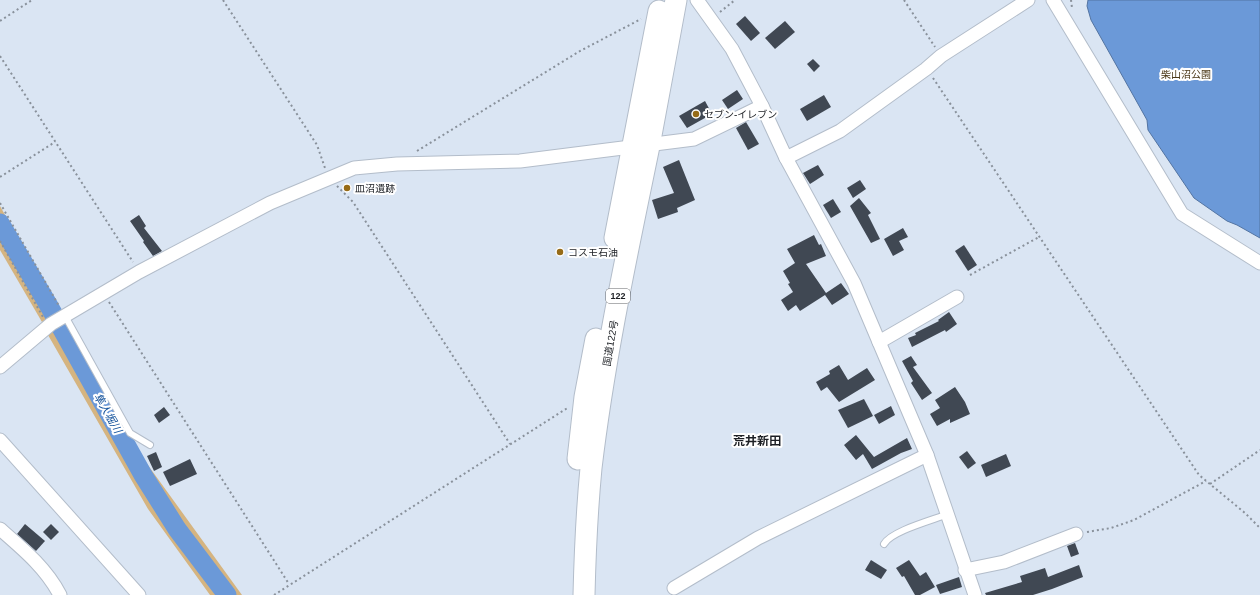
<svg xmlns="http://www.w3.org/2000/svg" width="1260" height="595" font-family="Helvetica,'Noto Sans JP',sans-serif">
  <rect width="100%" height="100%" fill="#dae5f3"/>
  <!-- green -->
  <g fill="#d5b480">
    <polygon points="0,206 61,314 57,315 0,214"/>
    <polygon points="0,231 51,319 42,322 0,250"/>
    <polygon points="65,322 129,439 242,595 233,595 174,519 137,460 61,323"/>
    <polygon points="56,328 155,504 223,595 210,595 148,509 48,335"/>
  </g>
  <!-- water -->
  <polygon fill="#6b99d8" stroke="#5374a2" points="1088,0 1260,0 1260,238 1237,225 1227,221 1194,198 1148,130 1147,120 1091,20 1087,6"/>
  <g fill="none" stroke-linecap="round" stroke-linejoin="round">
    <!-- river -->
    <polyline stroke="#6b99d8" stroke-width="19" points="0,223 49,306 143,475 177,529 227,595"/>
  </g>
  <!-- building -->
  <g fill="#404853">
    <polygon points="745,16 760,33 751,41 736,24"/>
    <polygon points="785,21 795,32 775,49 765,38"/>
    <polygon points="813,59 820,66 814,72 807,64"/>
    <polygon points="737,90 743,99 728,109 722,100"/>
    <polygon points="824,95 831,107 807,121 800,109"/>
    <polygon points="705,101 712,114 687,128 679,116"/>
    <polygon points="746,122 759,144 748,150 736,128"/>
    <polygon points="679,160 695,200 677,208 678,212 658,219 652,200 674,193 663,167"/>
    <polygon points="818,165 824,175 810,184 803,173"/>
    <polygon points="860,180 866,189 853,198 847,188"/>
    <polygon points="859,198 871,213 868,215 880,239 871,243 850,206"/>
    <polygon points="833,199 841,212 831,218 823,205"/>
    <polygon points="139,215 146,226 144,228 162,251 153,256 143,242 144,241 130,221"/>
    <polygon points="903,228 908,237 899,241 904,250 893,256 884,239"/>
    <polygon points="814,235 819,245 821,244 826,256 806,264 826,293 841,283 849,294 832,305 825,295 800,311 796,305 788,311 781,300 793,292 788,284 790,283 783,271 795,263 787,249"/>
    <polygon points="964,245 977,265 968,271 955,251"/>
    <polygon points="949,312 957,324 946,332 945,330 912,347 908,338 916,335 915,333 939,321 938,320"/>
    <polygon points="911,356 917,365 913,367 932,393 922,400 911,383 913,381 902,361"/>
    <polygon points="839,365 848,380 867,368 875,380 839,402 827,387 821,391 816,382 830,374 829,371"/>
    <polygon points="955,387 965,402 970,414 950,423 950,419 937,426 930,414 940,408 935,400"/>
    <polygon points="864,399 873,416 848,428 838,410"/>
    <polygon points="891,406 895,415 879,424 874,415"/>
    <polygon points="164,407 170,415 159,423 154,415"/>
    <polygon points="856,435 874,457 907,438 912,449 901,453 872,469 863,454 856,460 844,445"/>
    <polygon points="967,451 976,463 968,469 959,457"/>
    <polygon points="156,452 162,467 154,471 147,456"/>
    <polygon points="1006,454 1011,466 986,477 981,465"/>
    <polygon points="190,459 197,474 170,486 163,472"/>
    <polygon points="25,524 45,541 36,551 17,534"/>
    <polygon points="51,524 59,532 51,540 43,532"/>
    <polygon points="1075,543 1079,554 1071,557 1067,546"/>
    <polygon points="871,560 887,570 881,579 865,570"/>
    <polygon points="909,560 920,576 926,572 935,587 920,595 915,595 904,576 902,577 896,568"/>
    <polygon points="1079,565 1083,577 1052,589 1033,595 986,595 985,593 1022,582 1020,576 1045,568 1048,577"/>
    <polygon points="959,577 962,587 940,594 936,585"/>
  </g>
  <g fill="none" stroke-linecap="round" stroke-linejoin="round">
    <!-- service casing -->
    <g stroke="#b3bdca" stroke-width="8">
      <g id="service">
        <polyline points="65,316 130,433 150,445"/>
        <path d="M884,544C891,531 933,520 948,514"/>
      </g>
    </g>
    <!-- minor casing -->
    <g stroke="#b3bdca" stroke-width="15">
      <g id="minor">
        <polyline points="697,0 732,49 762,106 786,158 854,283 927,455 975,595"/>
        <polyline points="1053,0 1182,214 1260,263"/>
        <polyline points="786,158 840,131 926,69 941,56 1028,0"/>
        <polyline points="879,342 957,297"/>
        <polyline points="0,367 51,324 139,272 270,203 354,168 397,164 520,161 694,139 762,106"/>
        <polyline points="0,440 139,595"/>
        <path d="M0,529C23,549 46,568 60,595"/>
        <polyline points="965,570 1004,562 1076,534"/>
        <polyline points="674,588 758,538 927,455"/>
      </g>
    </g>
    <!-- trunk casing -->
    <g stroke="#b3bdca" stroke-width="23">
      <g id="trunk">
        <polyline points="615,238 659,11"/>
        <polyline points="578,459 585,397 596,339"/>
        <path d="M584,595C585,553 587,510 591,468C604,359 627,253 649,146C658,97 667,49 676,0"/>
      </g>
    </g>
    <!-- path -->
    <g stroke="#89919b" stroke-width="2" stroke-dasharray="2 3" stroke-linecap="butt">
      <polyline points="223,0 317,145 325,168"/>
      <polyline points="904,0 935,47"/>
      <polyline points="1071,0 1072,8"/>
      <polyline points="720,12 735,0"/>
      <polyline points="0,21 32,0"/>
      <polyline points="0,56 133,262"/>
      <polyline points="933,78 1199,475 1245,513 1260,528"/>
      <polyline points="417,151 580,51 641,19"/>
      <polyline points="0,177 55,142"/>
      <polyline points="337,186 353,202 510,444"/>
      <polyline points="0,203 59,306"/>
      <polyline points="0,241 43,317"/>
      <polyline points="970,275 1039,237"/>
      <polyline points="109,302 289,584"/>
      <polyline points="1210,484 1260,450"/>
      <polyline points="1087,532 1111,528 1134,520 1206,481"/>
      <polyline points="274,595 569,407"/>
    </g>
    <!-- service -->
    <use href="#service" stroke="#fff" stroke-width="6"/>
    <!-- minor -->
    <use href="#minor" stroke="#fff" stroke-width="13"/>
    <!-- trunk -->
    <use href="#trunk" stroke="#fff" stroke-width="21"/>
  </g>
  <!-- markers -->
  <g fill="#966b17" stroke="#fff" stroke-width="1.5">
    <circle cx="696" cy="114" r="4"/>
    <circle cx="347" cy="188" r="4"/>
    <circle cx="560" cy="252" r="4"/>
  </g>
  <g text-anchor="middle" stroke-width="4" stroke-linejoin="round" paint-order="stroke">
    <!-- shield labels -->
    <rect fill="#fff" stroke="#606266" stroke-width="1" x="606" y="289" width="24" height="14" rx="3"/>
    <g font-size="9" font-weight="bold" fill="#1c1f24">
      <text x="618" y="299">122</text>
    </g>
    <!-- park labels -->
    <g font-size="10" fill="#4a3717" stroke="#fff">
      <text x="1186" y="78">柴山沼公園</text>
    </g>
    <!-- poi labels -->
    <g font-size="10" fill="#1c1f24" stroke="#fff" text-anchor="start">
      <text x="704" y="118">セブン-イレブン</text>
      <text x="355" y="192">皿沼遺跡</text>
      <text x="568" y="256">コスモ石油</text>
    </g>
    <!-- street labels -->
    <g font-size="10" fill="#1c1f24" stroke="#fff">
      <text transform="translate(610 343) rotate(-80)" y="4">国道122号</text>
    </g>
    <!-- water labels -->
    <g font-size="11" font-style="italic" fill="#12519b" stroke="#fff">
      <text transform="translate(108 413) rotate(60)" y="4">隼人堀川</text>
    </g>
    <!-- quarter labels -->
    <g font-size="12" font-weight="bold" fill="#1c1f24" stroke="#fff">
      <text x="757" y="445">荒井新田</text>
    </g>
  </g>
</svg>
